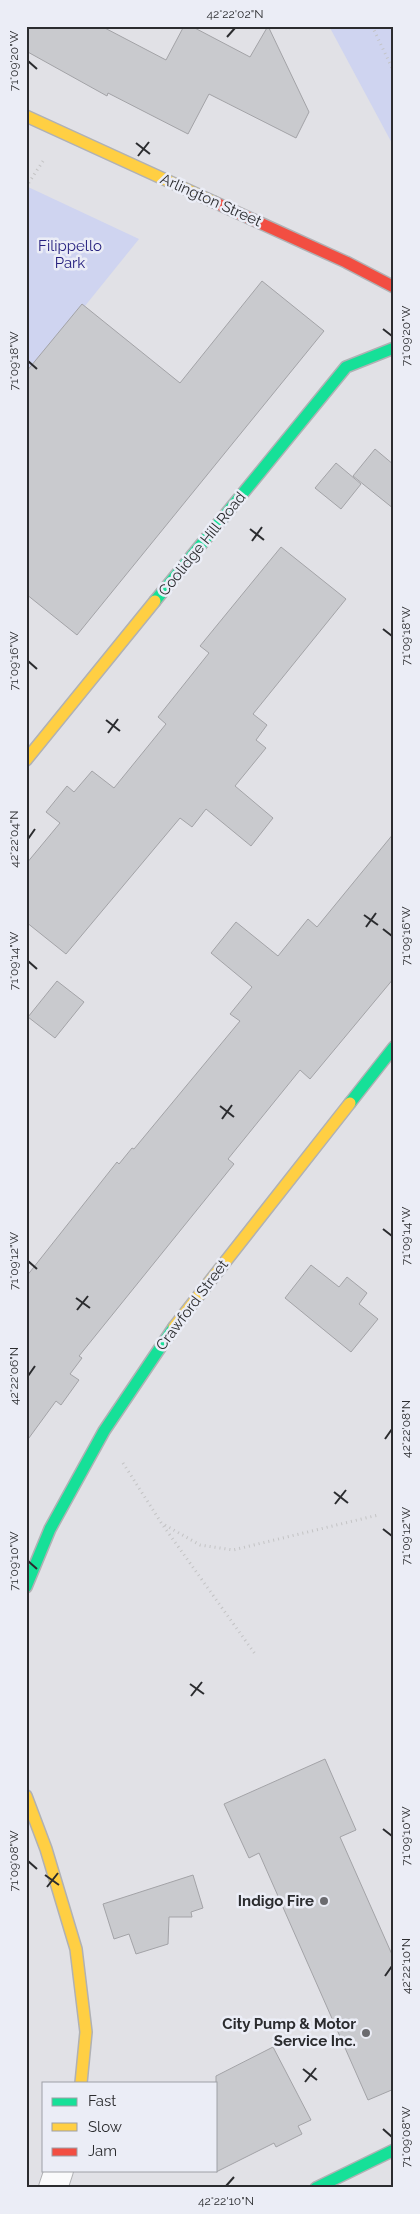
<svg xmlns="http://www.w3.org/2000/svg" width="420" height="2214" font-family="Raleway,sans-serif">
  <rect width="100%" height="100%" fill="#e1e1e6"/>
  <!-- green -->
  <g fill="#cfd4f0">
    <polygon points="329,26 392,26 394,31 394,147"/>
    <polygon points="26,186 139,239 26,379"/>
  </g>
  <!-- building -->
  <g fill="#c9cace" stroke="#a3a3a7">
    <polygon points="26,26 101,26 166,60 184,26 191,26 250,57 268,26 309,112 296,138 209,94 188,134 108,93 107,96 26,51"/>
    <polygon points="262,281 324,331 77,635 26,594 26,372 82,304 180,383"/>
    <polygon points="375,449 394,465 394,509 353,476"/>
    <polygon points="336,463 361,484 341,509 315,488"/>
    <polygon points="281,547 346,599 253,714 267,725 256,740 266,748 235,786 273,818 251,846 206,809 192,827 180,818 66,954 26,922 26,864 60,823 46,812 67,786 74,792 92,771 114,788 166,724 158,717 209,653 200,646"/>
    <polygon points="394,833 394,978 310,1079 300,1070 228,1159 234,1164 79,1356 82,1358 70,1374 79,1380 61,1405 56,1401 26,1442 26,1277 117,1162 119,1164 132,1148 134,1149 240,1021 230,1014 252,987 211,953 236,922 278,956 308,919 317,927"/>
    <polygon points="57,981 84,1002 55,1038 28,1017"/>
    <polygon points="311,1265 339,1287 347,1277 367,1293 359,1304 378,1319 351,1352 285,1298"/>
    <polygon points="325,1759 356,1830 340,1837 394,1959 394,2089 368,2100 259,1853 249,1858 224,1804"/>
    <polygon points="193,1875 203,1908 191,1912 192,1917 169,1917 168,1944 136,1954 129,1934 114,1939 103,1904"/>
    <polygon points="273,2047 311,2120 298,2126 302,2134 276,2147 274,2143 216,2172 216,2076"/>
  </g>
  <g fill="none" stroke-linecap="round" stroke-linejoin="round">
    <!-- street casing -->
    <g stroke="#b0b1b4" stroke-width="30">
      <polyline id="street" points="53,2188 59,2170"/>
    </g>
    <!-- fast casing -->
    <g stroke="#b0b1b4" stroke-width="14">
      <g id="fast">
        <polyline points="155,601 346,367 394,348"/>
        <polyline points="350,1103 394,1047"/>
        <polyline points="26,1587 50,1529 104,1431 174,1327"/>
        <polyline points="316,2188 394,2150"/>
      </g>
    </g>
    <!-- slow casing -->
    <g stroke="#b0b1b4" stroke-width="14">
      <g id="slow">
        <polyline points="26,116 214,202"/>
        <polyline points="26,760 155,601"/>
        <polyline points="174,1327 350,1103"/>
        <polyline points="26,1796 46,1849 76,1949 86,2032 81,2083"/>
      </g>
    </g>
    <!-- jam casing -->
    <g stroke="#b0b1b4" stroke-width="14">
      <polyline id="jam" points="214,202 346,262 394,287"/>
    </g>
    <!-- path -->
    <g stroke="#c3c3c4" stroke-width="3" stroke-dasharray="1 4" stroke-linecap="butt">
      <polyline points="372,26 394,72"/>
      <polyline points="26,187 45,158"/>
      <polyline points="123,1463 162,1524 255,1654"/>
      <polyline points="165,1525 200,1545 233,1550 378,1515"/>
    </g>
    <!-- street -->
    <use href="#street" stroke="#fafafb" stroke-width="28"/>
    <!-- fast -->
    <use href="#fast" stroke="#16e098" stroke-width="11"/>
    <!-- slow -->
    <use href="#slow" stroke="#ffcf43" stroke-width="11"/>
    <!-- jam -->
    <use href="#jam" stroke="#f24e42" stroke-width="11"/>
  </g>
  <!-- ticks -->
  <path fill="none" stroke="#2b2c2f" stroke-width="2" d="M227,37L235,28M28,61L37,69M136,143L150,154M138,156L149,142M383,329L392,336M28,361L37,369M250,529L264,540M252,541L262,527M383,629L392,636M28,661L37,669M106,720L120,731M108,733L118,719M28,839L35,829M364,915L378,925M366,927L376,913M383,929L392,936M28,961L37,969M220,1106L234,1117M222,1119L232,1105M383,1229L392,1236M28,1261L37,1269M76,1298L90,1308M77,1310L88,1296M28,1376L35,1366M385,1439L392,1429M334,1492L348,1503M335,1504L346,1490M383,1529L392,1536M28,1561L37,1569M190,1684L204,1694M191,1696L202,1682M383,1829L392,1836M28,1861L37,1869M45,1875L59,1885M47,1887L58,1873M385,1976L392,1966M303,2069L317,2080M305,2082L316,2068M383,2129L392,2137M226,2186L234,2177"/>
  <!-- markers -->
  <g fill="#6b6b6f" stroke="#ebedf6" stroke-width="2">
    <circle cx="324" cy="1901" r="5"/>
    <circle cx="366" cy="2033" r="5"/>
  </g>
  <g text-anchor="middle" stroke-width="5" stroke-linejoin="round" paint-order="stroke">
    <!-- street labels -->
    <g font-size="15" fill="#2b2c2f" stroke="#ebedf6">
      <text transform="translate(211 200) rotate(24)" y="5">Arlington Street</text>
      <text transform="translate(202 544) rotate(-51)" y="5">Coolidge Hill Road</text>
      <text transform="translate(192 1305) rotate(-53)" y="5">Crawford Street</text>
    </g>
    <!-- park labels -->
    <g font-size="15" fill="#25207e" stroke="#ebedf6">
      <text x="70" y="251">Filippello<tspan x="70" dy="17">Park</tspan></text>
    </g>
    <!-- poi labels -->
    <g font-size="15" font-weight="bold" fill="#2b2c2f" stroke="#ebedf6" text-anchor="end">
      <text x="314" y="1906">Indigo Fire</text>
      <text x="356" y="2029">City Pump &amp; Motor<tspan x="356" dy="17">Service Inc.</tspan></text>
    </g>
  </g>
  <!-- border -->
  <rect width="420" height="2214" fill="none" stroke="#ebedf6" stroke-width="55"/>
  <!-- legend -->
  <rect x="42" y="2082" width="175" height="90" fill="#ebedf6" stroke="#9ea0a6"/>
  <rect x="52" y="2098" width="25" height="8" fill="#16e098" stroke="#9ea0a6"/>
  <text x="88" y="2106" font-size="15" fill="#2b2c2f">Fast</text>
  <rect x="52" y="2123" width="25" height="8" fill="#ffcf43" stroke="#9ea0a6"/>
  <text x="88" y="2132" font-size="15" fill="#2b2c2f">Slow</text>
  <rect x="52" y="2148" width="25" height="8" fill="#f24e42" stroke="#9ea0a6"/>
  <text x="88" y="2156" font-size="15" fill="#2b2c2f">Jam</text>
  <rect x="28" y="28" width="364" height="2158" fill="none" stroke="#2b2c2f" stroke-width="2"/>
  <g font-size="12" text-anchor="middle" fill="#2b2c2f">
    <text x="235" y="18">42°22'02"N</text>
    <text transform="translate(14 61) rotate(-90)" y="4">71°09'20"W</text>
    <text transform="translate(406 336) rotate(-90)" y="4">71°09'20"W</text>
    <text transform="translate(14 361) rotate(-90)" y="4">71°09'18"W</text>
    <text transform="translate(406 636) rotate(-90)" y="4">71°09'18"W</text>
    <text transform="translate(14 661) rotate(-90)" y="4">71°09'16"W</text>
    <text transform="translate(14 839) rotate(-90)" y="4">42°22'04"N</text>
    <text transform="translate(406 936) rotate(-90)" y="4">71°09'16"W</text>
    <text transform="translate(14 961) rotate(-90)" y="4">71°09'14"W</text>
    <text transform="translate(406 1236) rotate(-90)" y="4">71°09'14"W</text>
    <text transform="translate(14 1261) rotate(-90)" y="4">71°09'12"W</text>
    <text transform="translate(14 1376) rotate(-90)" y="4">42°22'06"N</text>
    <text transform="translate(406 1429) rotate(-90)" y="4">42°22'08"N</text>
    <text transform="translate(406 1536) rotate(-90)" y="4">71°09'12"W</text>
    <text transform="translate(14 1561) rotate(-90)" y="4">71°09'10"W</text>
    <text transform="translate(406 1836) rotate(-90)" y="4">71°09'10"W</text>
    <text transform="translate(14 1861) rotate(-90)" y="4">71°09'08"W</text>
    <text transform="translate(406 1966) rotate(-90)" y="4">42°22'10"N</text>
    <text transform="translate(406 2137) rotate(-90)" y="4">71°09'08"W</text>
    <text x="226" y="2205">42°22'10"N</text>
  </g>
</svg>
